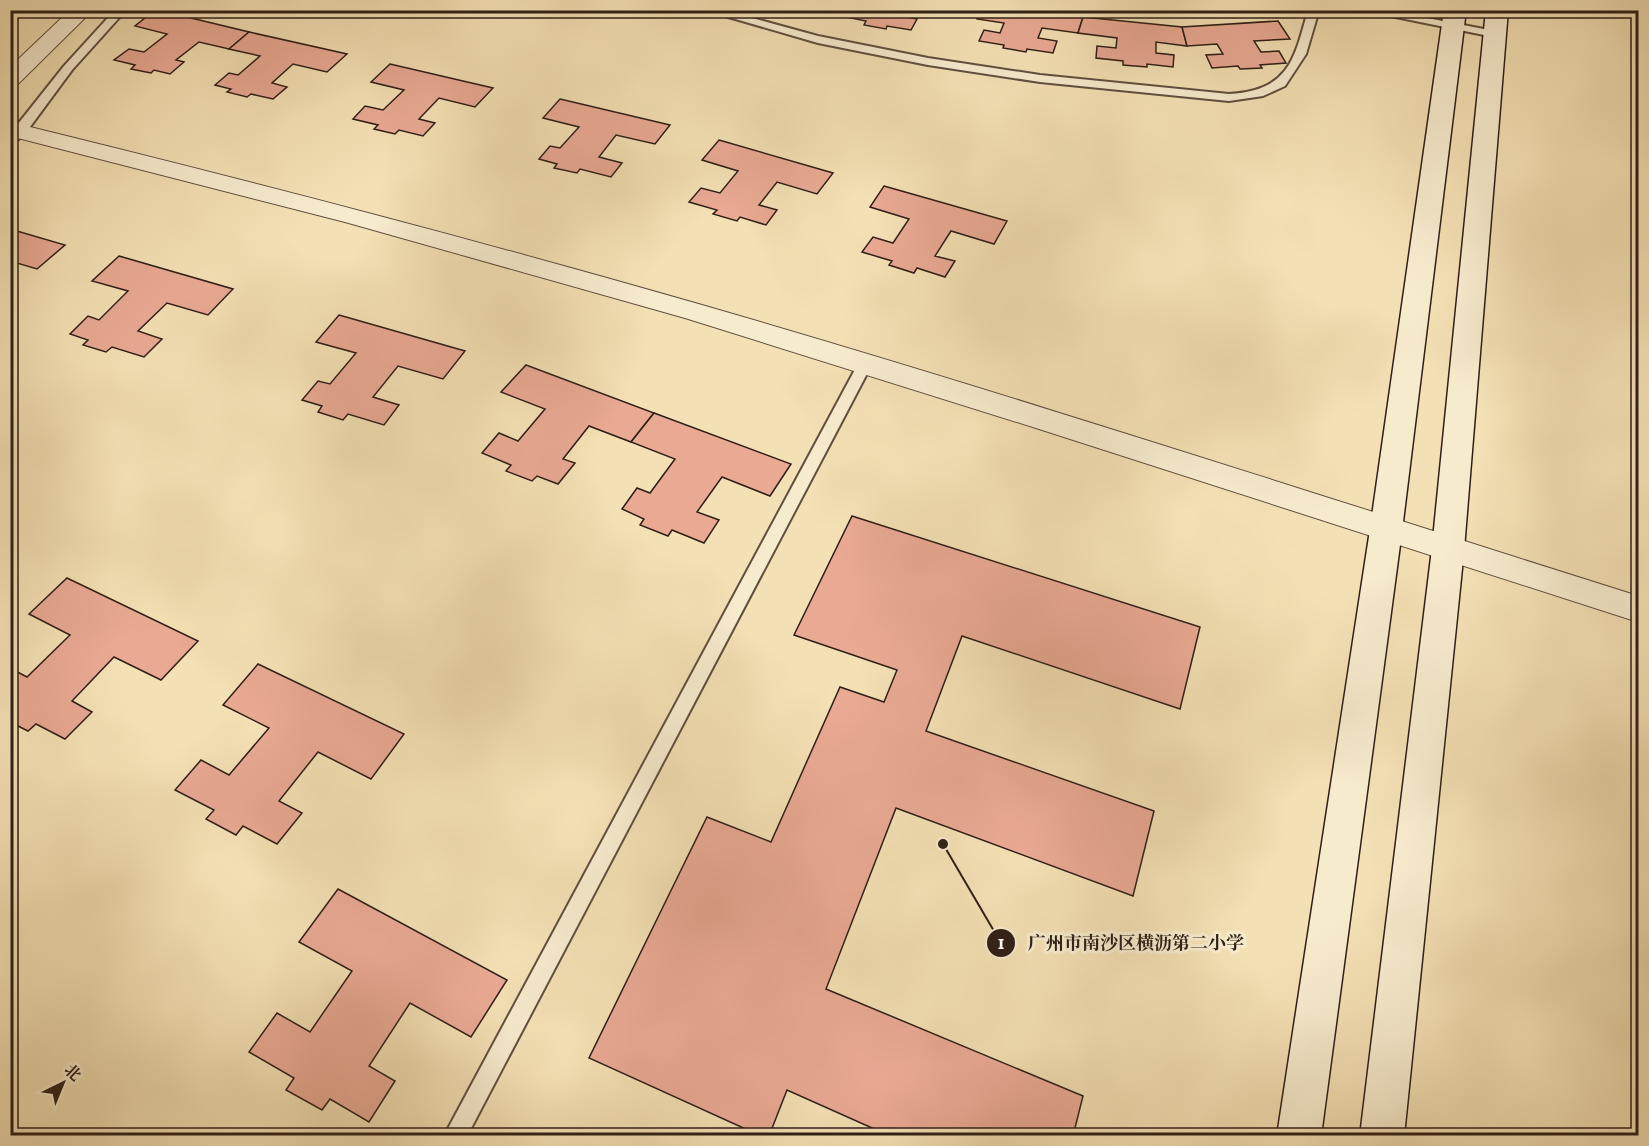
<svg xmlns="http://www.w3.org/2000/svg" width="1649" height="1146" font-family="Vollkorn,'Noto Serif SC',serif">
  <rect width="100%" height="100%" fill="#f3e0b4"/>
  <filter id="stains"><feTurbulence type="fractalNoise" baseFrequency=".00333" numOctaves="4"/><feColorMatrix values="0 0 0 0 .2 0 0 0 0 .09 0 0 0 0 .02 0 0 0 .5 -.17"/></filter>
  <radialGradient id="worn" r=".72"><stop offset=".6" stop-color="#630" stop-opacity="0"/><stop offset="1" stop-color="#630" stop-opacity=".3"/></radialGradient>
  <!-- building -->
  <g fill="#e9a993" stroke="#2f1f17" stroke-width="1.5">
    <polygon points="155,10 158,10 249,32 229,49 199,42 176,60 184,62 170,74 154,70 151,73 131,69 135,65 114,60 129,49 144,52 167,34 135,26"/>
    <polygon points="845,10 905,10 902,16 917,19 911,30 887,26 886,29 864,25 866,21 841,16"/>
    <polygon points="980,10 1038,10 1083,17 1078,33 1042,28 1038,38 1057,41 1053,53 1027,49 1026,52 1003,48 1004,45 979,41 984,30 1000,33 1004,23 977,19"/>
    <polygon points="1083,17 1182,27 1187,46 1156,42 1156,53 1174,55 1173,67 1147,64 1147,67 1123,65 1123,61 1096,58 1097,46 1116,48 1117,38 1078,33"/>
    <polygon points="1278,21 1290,39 1254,41 1261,52 1279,51 1286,63 1260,65 1262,68 1240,69 1238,66 1212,68 1206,55 1223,54 1217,44 1187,46 1182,27"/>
    <polygon points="249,32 347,54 327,72 293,64 272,83 287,87 273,99 251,94 247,97 227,92 231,89 215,85 229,73 238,75 260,56 229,49"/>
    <polygon points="390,64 493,88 475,107 439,98 419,119 435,123 423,136 399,130 395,134 374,129 378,125 353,119 365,106 383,110 404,90 371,82"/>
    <polygon points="560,99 670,125 655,144 616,135 599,157 622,163 611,177 580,169 577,173 554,168 557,164 539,159 550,146 560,148 579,127 543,118"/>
    <polygon points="719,140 833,173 817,194 777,182 759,205 777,210 766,225 740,217 737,221 713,214 717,210 689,202 701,188 720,193 738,171 702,160"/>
    <polygon points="884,186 1007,221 994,244 951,231 935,256 955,261 945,277 917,268 914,273 889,265 892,261 862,252 873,237 893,243 909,219 870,207"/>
    <polygon points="10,229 65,245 37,269 10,261"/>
    <polygon points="119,256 233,289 208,315 167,303 138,331 162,339 144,357 112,347 106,352 83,345 88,340 70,334 88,316 99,320 128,291 92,281"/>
    <polygon points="339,315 465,351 443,379 398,366 373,397 399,405 384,425 348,414 343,420 318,412 322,406 302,400 318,381 330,384 356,353 316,342"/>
    <polygon points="526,365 654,413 631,442 589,426 563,459 575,463 558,484 537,476 532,481 506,471 511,465 482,453 499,433 518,441 545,409 501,392"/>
    <polygon points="654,413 791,464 770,496 722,477 697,512 719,520 704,543 672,530 668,536 640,525 644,519 622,509 637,488 650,493 675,459 631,442"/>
    <polygon points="852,516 1200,627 1180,709 962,636 926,731 1154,811 1133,896 896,808 826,989 1083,1096 1073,1136 890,1136 787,1090 769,1136 761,1136 589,1058 707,817 771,842 840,687 884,702 897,670 794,635"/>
    <polygon points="67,578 198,641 161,680 114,657 72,701 92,712 65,739 36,724 28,731 10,722 10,668 27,677 70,635 29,614"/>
    <polygon points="258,664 404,734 371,779 318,752 279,801 302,813 277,844 243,826 236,835 206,819 214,810 175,790 201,760 229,775 269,728 223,705"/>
    <polygon points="338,889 507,980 471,1037 410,1003 369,1066 395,1081 369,1122 330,1099 322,1110 286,1090 294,1078 249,1052 277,1013 310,1032 352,971 299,942"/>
  </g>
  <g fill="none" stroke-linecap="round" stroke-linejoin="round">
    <!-- lane casing -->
    <g stroke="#604f3e" stroke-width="4">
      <g id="lane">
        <polygon points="115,10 126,10 72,70 24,135 10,145 10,134 64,66"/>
        <path d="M704,10H723L818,36L928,58L1040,75L1229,94C1288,90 1294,62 1308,10H1319L1306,54L1285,86L1263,96L1229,101L1040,82L928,65L818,43Z"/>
        <polygon points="1361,10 1386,10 1494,31 1500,34 1494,37"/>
        <polygon points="865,359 872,364 467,1136 444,1136 858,364"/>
      </g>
    </g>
    <!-- street casing -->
    <g stroke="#604f3e" stroke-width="2">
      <g id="street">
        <polygon points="70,10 93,10 18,84 10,85 10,67"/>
        <path d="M10,122C242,179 473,239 702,305C1016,396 1327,498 1638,596V622L1039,429L685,318L345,222L10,136Z"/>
      </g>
    </g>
    <!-- secondary casing -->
    <g stroke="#2f1f17" stroke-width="3">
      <g id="secondary">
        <polygon points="1444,10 1466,10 1402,530 1321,1136 1277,1136 1370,530"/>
        <polygon points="1486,10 1508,10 1464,549 1404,1136 1360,1136 1432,549"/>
      </g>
    </g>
    <!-- lane -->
    <use href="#lane" fill="#f7ebce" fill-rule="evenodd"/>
    <!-- street -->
    <use href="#street" fill="#f7ebce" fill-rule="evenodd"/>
    <!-- secondary -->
    <use href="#secondary" fill="#f7ebce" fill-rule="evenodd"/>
  </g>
  <!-- callouts -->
  <path fill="none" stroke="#2f1f17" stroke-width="2" d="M943 844L1001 943"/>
  <g fill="#2f1f17" stroke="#f7ebce" stroke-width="2">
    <circle cx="943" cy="844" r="6"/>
    <circle cx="1001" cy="943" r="15"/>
  </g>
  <g font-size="18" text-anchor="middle" font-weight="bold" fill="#fff">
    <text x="1001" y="949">1</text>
  </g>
  <g font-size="18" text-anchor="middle" font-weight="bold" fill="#2f1f17" stroke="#f7ebce" stroke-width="6" stroke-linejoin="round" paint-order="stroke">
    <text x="1136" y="949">广州市南沙区横沥第二小学</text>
  </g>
  <!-- margin -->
  <rect width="1649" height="1146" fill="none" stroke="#f3e0b4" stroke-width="36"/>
  <rect x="12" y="12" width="1625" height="1122" fill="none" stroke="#2f1f17" stroke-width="3"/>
  <rect x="18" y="18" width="1613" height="1110" fill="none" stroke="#2f1f17" stroke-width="1.5"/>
  <!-- north arrow -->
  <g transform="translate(63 1083) rotate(43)" stroke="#f7ebce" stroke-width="4.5" paint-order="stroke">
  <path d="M0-4.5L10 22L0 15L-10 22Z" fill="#2f1f17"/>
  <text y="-9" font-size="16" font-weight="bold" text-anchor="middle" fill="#2f1f17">北</text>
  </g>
  <rect width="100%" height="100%" filter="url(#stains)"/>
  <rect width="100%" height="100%" fill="url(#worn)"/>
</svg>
